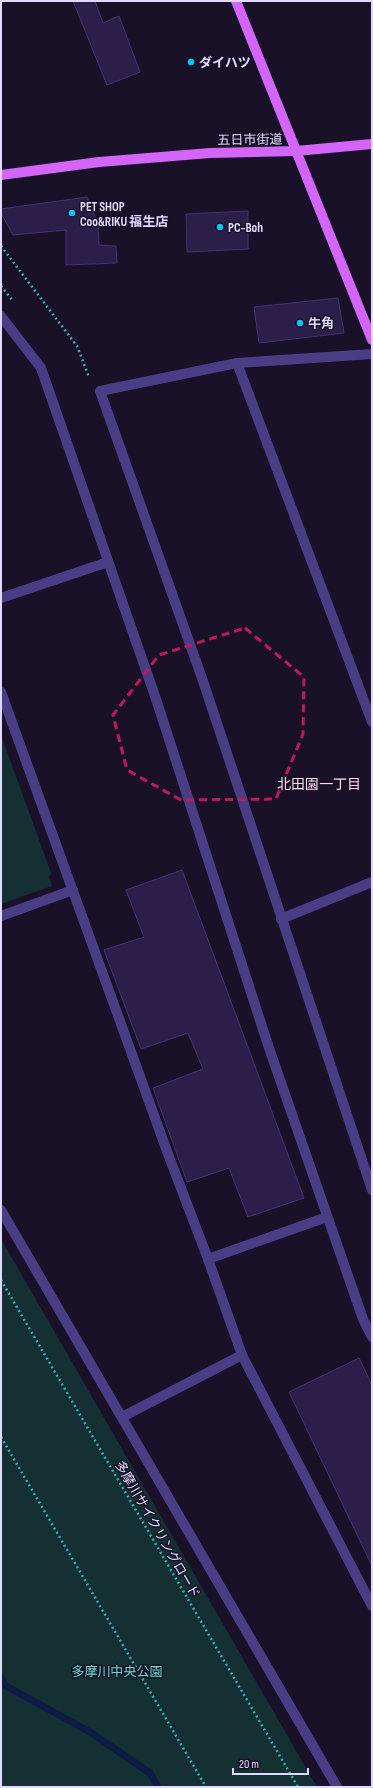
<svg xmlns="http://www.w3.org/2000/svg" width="373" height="1788" font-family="'Sofia Sans Condensed','Noto Sans JP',sans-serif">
  <rect width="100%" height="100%" fill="#181128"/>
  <!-- green -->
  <g fill="#143032">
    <polygon points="1,735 51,873 49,877 52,886 1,904"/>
    <polygon points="1,1239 317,1787 1,1787"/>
  </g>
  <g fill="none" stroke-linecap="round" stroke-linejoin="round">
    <!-- stream -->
    <polyline stroke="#0d1b45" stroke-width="7" points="1,1678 6,1686 90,1732 150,1773 158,1787"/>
  </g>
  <!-- building -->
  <g fill="#2b1e48" stroke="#463173">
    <polygon points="73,1 95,1 103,23 119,16 140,72 107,85"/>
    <polygon points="87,197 98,223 99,245 116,246 117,263 66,265 66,230 13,235 1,213 1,209"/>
    <polygon points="248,211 248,249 187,252 186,214"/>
    <polygon points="338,298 344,333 259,343 254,307"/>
    <polygon points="182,870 304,1198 248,1217 229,1168 187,1182 153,1088 203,1069 188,1033 141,1049 104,950 144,937 126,890"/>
    <polygon points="359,1358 372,1385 372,1566 289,1392"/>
  </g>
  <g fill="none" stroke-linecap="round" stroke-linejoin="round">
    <!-- path -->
    <g stroke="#35afb6" stroke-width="2.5" stroke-dasharray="2 3" stroke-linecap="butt">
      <polyline points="1,246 77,346 89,377"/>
      <polyline points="1,286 13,301"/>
      <polyline points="1,1280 298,1787"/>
      <polyline points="1,1437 206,1787"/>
    </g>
    <!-- minor -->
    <g stroke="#493e85" stroke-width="10">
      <polyline points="1,316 41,368 156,699 269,1048 363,1319 372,1337"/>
      <polyline points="372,354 237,363 100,391 202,678 372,1190"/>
      <polyline points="237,363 372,722"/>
      <polyline points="1,598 108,562"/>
      <polyline points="1,692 168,1154 208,1259 242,1355 372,1606"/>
      <polyline points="1,916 73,890"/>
      <polyline points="281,919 372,882"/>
      <polyline points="1,1210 337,1787"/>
      <polyline points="208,1259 327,1217"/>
      <polyline points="122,1417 242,1355"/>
    </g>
    <!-- major -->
    <g stroke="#d365f9" stroke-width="10">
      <polyline points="236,1 372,340"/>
      <polyline points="1,175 99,162 210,153 296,151 372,144"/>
    </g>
  </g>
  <!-- marked area -->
  <path fill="none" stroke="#c2185b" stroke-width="3" stroke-dasharray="8 5" stroke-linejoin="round" d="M245,628L304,677L303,734L276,799L181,800L127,770L113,715L159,655Z"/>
  <!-- markers -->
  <g fill="#0dc4f6" stroke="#181128" stroke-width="1.5">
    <circle cx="191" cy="62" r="4"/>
    <circle cx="72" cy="213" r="4"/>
    <circle cx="220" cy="227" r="4"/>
    <circle cx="300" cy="323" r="4"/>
  </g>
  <g text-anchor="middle" stroke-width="3" stroke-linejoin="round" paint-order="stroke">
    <!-- poi labels -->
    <g font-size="13" font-weight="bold" fill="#e2dafe" stroke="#181128" text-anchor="start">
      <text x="199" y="67">ダイハツ</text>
      <text x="80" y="211">PET SHOP<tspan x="80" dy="15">Coo&amp;RIKU 福生店</tspan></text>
      <text x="228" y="232">PC-Boh</text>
      <text x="308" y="328">牛角</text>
    </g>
    <!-- street labels -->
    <g font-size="13" fill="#e2dafe" stroke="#181128">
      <text transform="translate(250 139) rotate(-1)" y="5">五日市街道</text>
      <text transform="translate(158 1529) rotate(60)" y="5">多摩川サイクリングロード</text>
    </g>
    <!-- park labels -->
    <g font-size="13" fill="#67dccc" stroke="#181128">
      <text x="117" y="1676">多摩川中央公園</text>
    </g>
    <!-- neighbourhood labels -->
    <g font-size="14" fill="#fedbed" stroke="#181128">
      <text x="319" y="789">北田園一丁目</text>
    </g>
  </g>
  <!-- border -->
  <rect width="373" height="1788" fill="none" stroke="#e2dafe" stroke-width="4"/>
  <!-- scale -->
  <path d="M233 1768v6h75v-6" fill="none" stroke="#e2dafe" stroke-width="2"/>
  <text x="239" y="1768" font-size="12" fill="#e2dafe" stroke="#181128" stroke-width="3" paint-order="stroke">20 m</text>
</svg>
